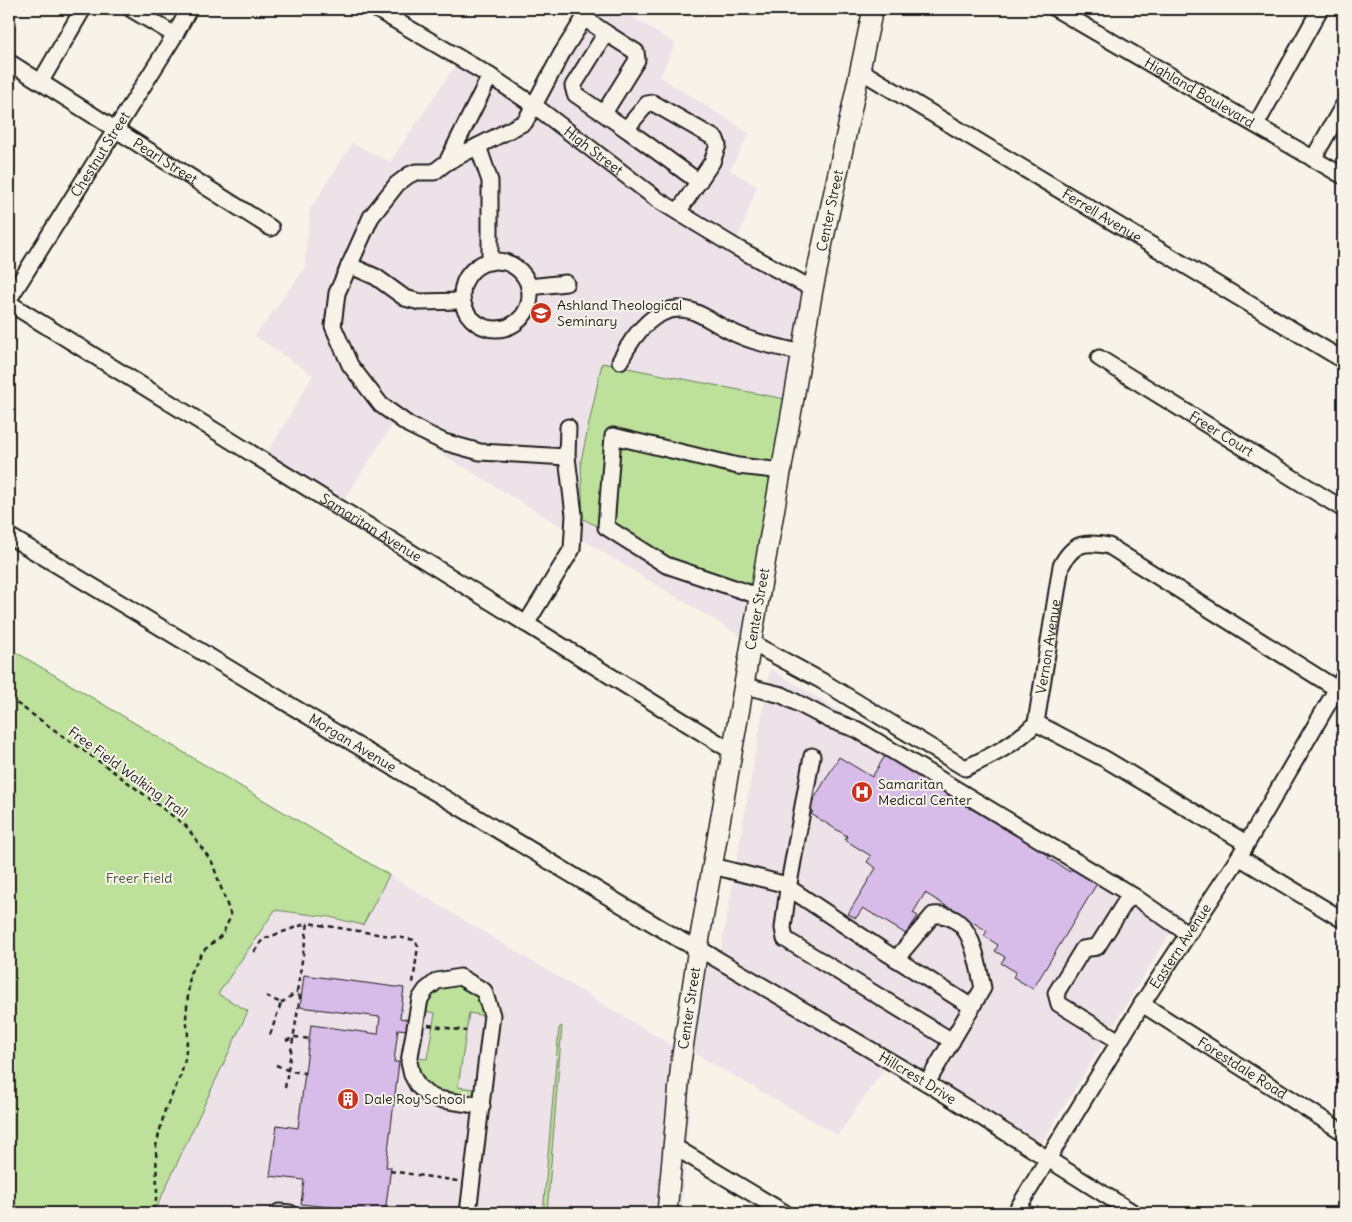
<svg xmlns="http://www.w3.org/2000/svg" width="1352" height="1222" font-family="Delius,sans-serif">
  <rect width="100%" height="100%" fill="#f7f3e8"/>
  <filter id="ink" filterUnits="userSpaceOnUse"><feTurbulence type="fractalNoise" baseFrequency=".02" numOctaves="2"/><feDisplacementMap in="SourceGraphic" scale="10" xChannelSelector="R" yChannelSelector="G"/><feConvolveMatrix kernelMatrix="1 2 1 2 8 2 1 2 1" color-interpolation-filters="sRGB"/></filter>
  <g filter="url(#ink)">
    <!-- built -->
    <g fill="#ede2e8">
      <polygon points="586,9 620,9 675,44 660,77 749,133 730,170 757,186 737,241 813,289 752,643 393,424 342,503 266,456 313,375 255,336 304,270 310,210 352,143 390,162 458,62 530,104"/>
      <polygon points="770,669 1181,915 1042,1143 894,1055 838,1135 694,1053 681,1213 159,1213 158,1204 248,1011 218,994 275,910 363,924 389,875 676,1048 689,965 721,950"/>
    </g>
    <!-- green -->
    <g fill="#bde19b" stroke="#6c7e5c">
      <polygon points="602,363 790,400 759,589 666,560 583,519 581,461"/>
      <polygon points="9,648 389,875 363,925 329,917 275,910 218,994 248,1011 158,1204 159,1213 9,1213"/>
      <polygon points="458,983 477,992 485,1016 469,1013 458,1087 474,1089 475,1092 466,1097 435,1092 418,1077 416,1058 427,1059 435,1013 424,1011 425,1003 436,988"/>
      <polygon points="562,1026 547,1213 543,1213 559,1028"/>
    </g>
    <!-- building -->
    <g fill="#d7bbe9" stroke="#1c1c1c">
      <polygon points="888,751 1053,850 1048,858 1070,872 1079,857 1104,872 1033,989 1013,977 1016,972 1001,963 1005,957 995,951 998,945 984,936 987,931 925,893 913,913 918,916 906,934 863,908 856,918 848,914 876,868 867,862 871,856 845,840 847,836 811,814 813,812 808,809 839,757 872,777"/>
      <polygon points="304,975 404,988 400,1018 409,1020 408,1030 398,1029 394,1062 399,1062 386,1167 391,1167 385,1213 301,1204 304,1180 270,1176 277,1125 298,1128 311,1025 378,1034 380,1017 300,1007"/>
    </g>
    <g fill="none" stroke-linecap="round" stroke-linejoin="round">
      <!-- minor casing -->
      <g stroke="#1c1c1c" stroke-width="19">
        <g id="minor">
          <polyline points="131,9 175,35"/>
          <path id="s1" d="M376,9L490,76L535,106L658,200L737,248L813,289"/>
          <path id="s2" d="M1056,9L1343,176"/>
          <polyline points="584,18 606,33 573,86 575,94 626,129 647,104 653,103 716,139 718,145 712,162 678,212"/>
          <path id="s3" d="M9,62L271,228"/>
          <path id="s4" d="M861,71L1343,360"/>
          <polyline points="490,76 447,162 434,172 416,172 409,175 397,184 371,217 337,293 333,326 350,365 381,405 409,425 444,442 480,452 567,457"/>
          <polyline points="41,81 83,9"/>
          <polyline points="604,113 637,60 636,52 606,33"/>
          <polyline points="1256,125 1320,9"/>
          <polyline points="626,129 699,182"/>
          <polyline points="478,146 490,181 490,262"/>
          <polyline points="1313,159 1343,106"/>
          <polyline points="447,162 525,122 562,53 590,9"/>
          <circle cx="496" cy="295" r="34"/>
          <polyline points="349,265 376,277 405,298 420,302 462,301"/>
          <polyline points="529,287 566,283"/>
          <path id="s5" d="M9,299L175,35L189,9"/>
          <path id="s6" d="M9,303L733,752"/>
          <path id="s7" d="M1099,358L1343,509"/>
          <path d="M620,361C633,335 658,300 692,311C706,316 717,325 730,331C753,343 779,347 803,353"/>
          <path id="s8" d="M9,536L682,941L698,948L927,1083L1134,1213"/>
          <polyline points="761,597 666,565 606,527 613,436 738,466 783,471"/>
          <polyline points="526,624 572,549 574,515 567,457 568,427"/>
          <path id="s9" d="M752,643L822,681L965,768C992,756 1015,744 1036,723L1061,566C1073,543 1084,541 1109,546L1337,689"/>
          <polyline points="745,686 782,695 830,720 858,730 1135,897"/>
          <polyline points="1036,723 1105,759 1246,843"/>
          <polyline points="812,756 788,889 783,928 785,939 952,1041"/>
          <polyline points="1239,857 1343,920"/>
          <polyline points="713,866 783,884 882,950 972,1007"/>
          <path d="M896,959L933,915C973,912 976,959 983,988L927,1083"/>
          <path id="s10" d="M1142,1004L1343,1132"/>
          <polyline points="1119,1041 1059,1004 1056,993 1083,949 1097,947 1126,901 1135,897 1187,933"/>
          <polyline points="673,1146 785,1213"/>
          <polyline points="279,1212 290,1213"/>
          <polyline points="468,1213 492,1015 484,991 460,977 437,981 426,990 420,999 409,1062 412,1075 418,1086 427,1094 437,1099 482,1106"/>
          <path id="s11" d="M1015,1213L1142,1004L1239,857L1343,678"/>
        </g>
      </g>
      <!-- major casing -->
      <g stroke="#1c1c1c" stroke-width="22">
        <g id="major">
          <path id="s12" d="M667,1213L681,1062L698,948L813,289L873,9"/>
        </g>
      </g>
      <!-- path -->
      <g stroke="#1c1c1c" stroke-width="2.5" stroke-dasharray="5 4" stroke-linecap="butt">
        <polyline points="9,698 110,769 186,826 212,862 231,916 222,935 203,951 190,973 186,1018 188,1033 185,1059 181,1075 165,1110 156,1146 157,1194 153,1213"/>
        <polyline points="254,952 263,939 308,923"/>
        <polyline points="266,996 281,1003 270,1035"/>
        <polyline points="281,1003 297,992"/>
        <polyline points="428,1025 466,1031"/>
        <polyline points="286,1041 295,1037 310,1039"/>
        <polyline points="276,1065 290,1071 305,1073"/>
        <polyline points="285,1088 300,997 297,992 308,923 415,940 418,946 413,983"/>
        <polyline points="390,1171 458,1181"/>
      </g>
      <!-- minor -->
      <use href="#minor" stroke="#f7f3e8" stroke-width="15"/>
      <!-- major -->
      <use href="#major" stroke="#f7f3e8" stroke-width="19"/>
    </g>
  </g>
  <!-- icons -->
  <defs>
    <g id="university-disc" transform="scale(1.125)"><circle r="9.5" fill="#c8321e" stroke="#f7f3e8"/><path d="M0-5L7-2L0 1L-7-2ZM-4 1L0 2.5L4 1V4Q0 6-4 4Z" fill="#fff"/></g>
    <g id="hospital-disc" transform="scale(1.125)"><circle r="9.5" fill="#c8321e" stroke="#f7f3e8"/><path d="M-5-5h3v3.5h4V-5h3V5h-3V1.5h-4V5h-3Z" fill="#fff"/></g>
    <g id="building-disc" transform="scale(1.125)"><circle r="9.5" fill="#c8321e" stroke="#f7f3e8"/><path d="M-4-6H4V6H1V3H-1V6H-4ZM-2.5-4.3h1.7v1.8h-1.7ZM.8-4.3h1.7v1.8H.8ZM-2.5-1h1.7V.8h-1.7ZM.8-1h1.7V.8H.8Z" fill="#fff"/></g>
  </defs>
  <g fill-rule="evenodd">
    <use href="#university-disc" x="541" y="313"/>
    <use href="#hospital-disc" x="862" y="792"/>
    <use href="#building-disc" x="348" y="1099"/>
  </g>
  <g text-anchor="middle" stroke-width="4" stroke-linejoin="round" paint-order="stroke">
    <!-- street labels -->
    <g font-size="14" fill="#1c1c1c" stroke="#f7f3e8">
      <text dy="5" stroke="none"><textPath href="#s2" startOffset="166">Highland Boulevard</textPath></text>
      <text dy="5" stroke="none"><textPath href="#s1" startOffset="260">High Street</textPath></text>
      <text dy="5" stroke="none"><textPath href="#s5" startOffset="171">Chestnut Street</textPath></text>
      <text dy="5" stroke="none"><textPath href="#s3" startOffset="185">Pearl Street</textPath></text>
      <text dy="5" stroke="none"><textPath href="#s12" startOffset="1016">Center Street</textPath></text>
      <text dy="5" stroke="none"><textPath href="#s4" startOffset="281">Ferrell Avenue</textPath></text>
      <text dy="5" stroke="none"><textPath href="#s7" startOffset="144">Freer Court</textPath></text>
      <text dy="5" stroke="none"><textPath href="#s6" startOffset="426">Samaritan Avenue</textPath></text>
      <text dy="5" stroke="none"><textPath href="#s12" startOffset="611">Center Street</textPath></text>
      <text dy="5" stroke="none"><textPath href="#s9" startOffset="409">Vernon Avenue</textPath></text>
      <text dy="5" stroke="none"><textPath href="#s8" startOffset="401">Morgan Avenue</textPath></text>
      <text transform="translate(128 772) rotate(36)" y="5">Free Field Walking Trail</text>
      <text dy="5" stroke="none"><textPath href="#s11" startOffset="314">Eastern Avenue</textPath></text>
      <text dy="5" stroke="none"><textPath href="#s12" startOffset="206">Center Street</textPath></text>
      <text dy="5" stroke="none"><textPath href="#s10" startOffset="119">Forestdale Road</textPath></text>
      <text dy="5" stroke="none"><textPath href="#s8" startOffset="1058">Hillcrest Drive</textPath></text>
    </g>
    <!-- poi labels -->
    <g font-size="14" fill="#1c1c1c" stroke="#f7f3e8" text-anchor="start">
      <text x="557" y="310">Ashland Theological<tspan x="557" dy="16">Seminary</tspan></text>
      <text x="878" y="789">Samaritan<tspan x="878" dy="16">Medical Center</tspan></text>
      <text x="364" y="1104">Dale Roy School</text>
    </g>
    <!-- park labels -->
    <g font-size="14" fill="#4c5742" stroke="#f7f3e8">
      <text x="139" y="883">Freer Field</text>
    </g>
  </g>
  <!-- margin -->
  <rect width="1352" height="1222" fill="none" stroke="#f7f3e8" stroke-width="30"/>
  <rect x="15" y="15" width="1322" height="1192" fill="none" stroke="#1c1c1c" stroke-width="2" filter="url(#ink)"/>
</svg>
